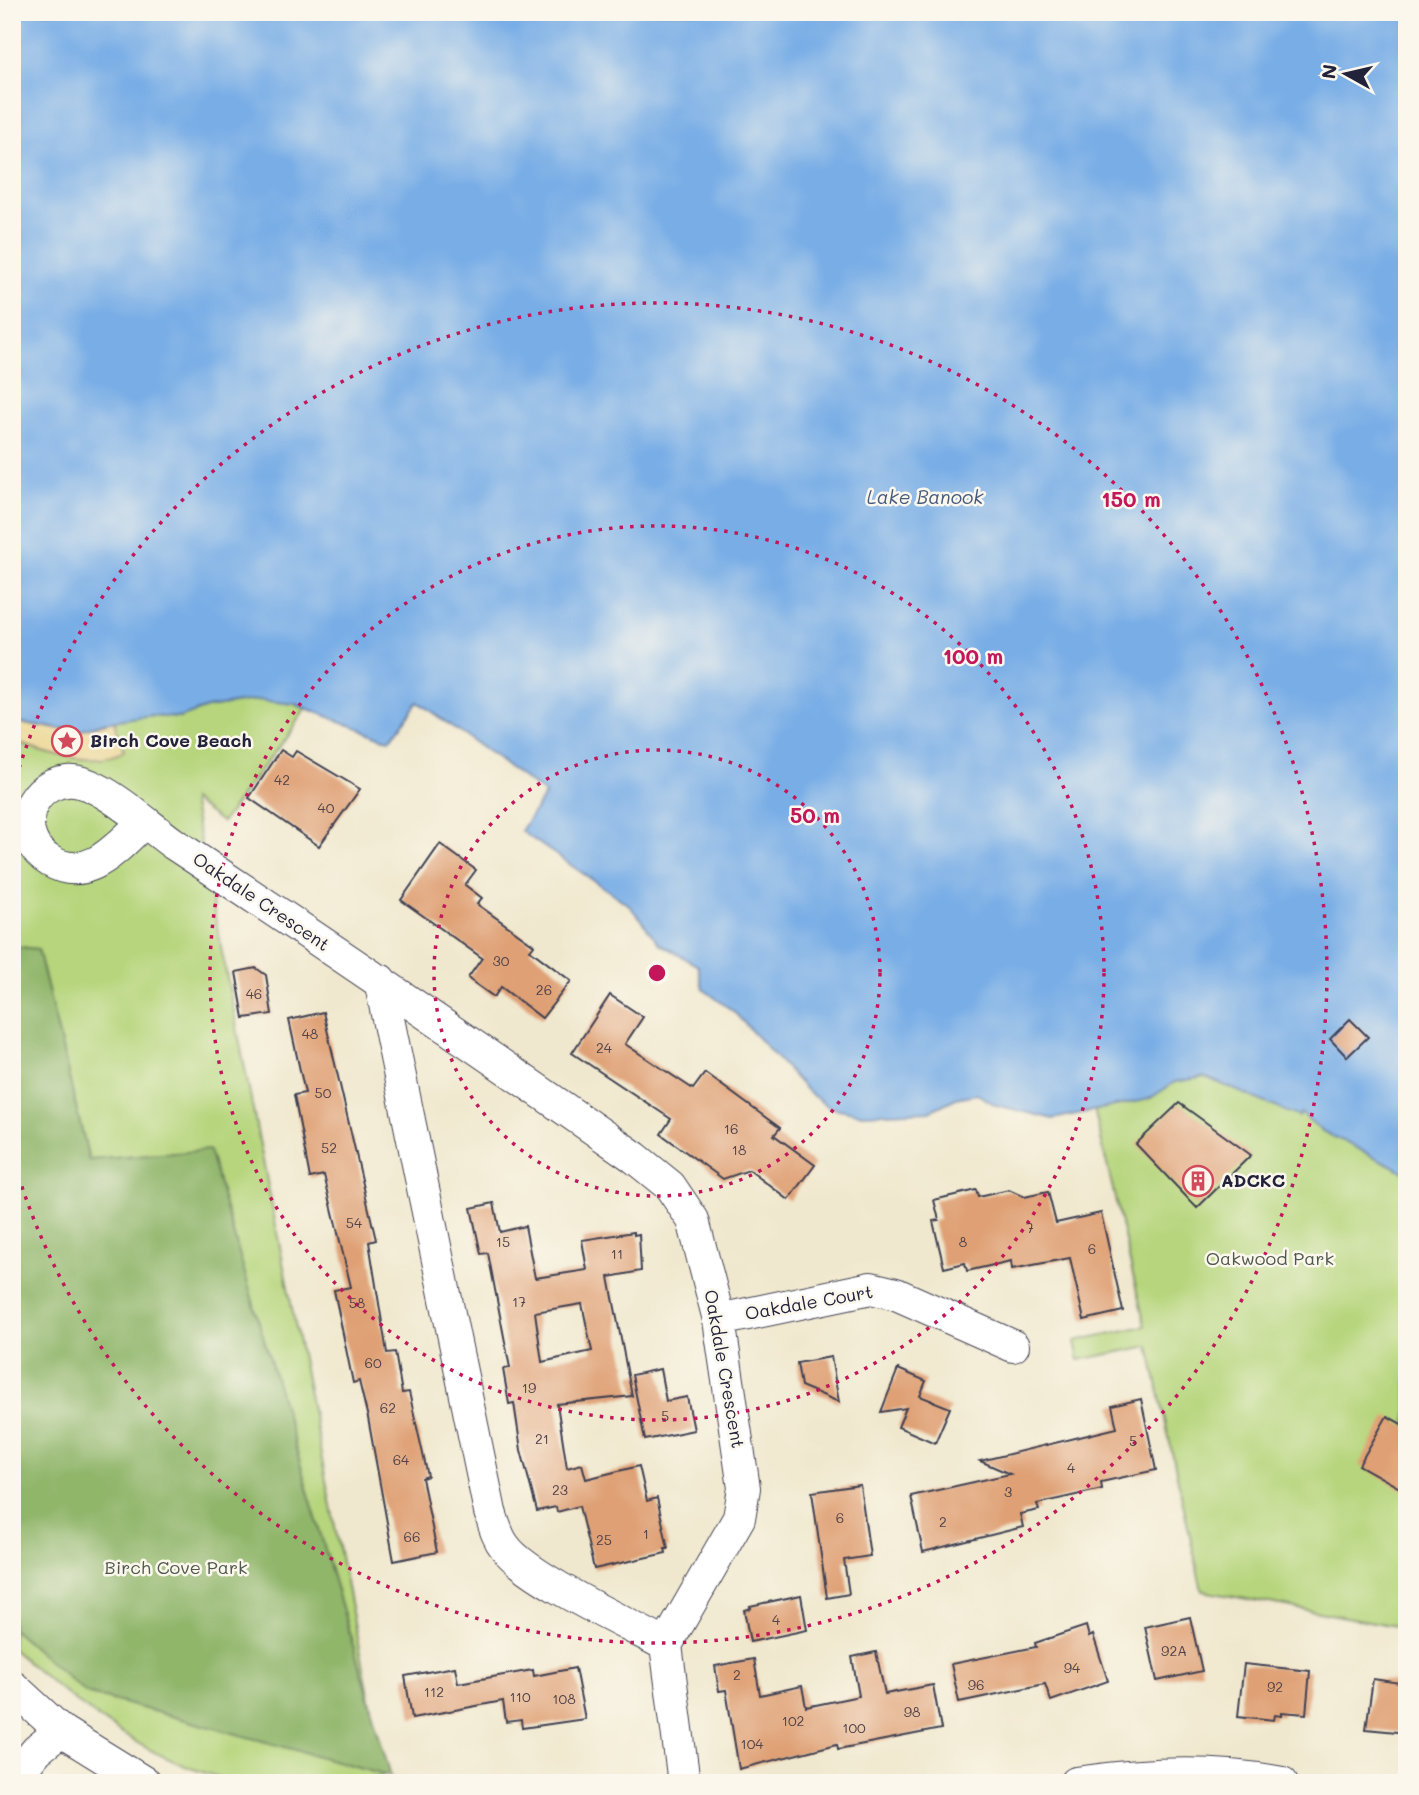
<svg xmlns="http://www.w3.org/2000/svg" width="1419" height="1795" font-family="Mali,sans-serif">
  <rect width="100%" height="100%" fill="#fbf7ec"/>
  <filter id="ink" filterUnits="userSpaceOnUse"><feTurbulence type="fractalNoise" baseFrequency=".0143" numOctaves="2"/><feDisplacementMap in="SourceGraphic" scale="14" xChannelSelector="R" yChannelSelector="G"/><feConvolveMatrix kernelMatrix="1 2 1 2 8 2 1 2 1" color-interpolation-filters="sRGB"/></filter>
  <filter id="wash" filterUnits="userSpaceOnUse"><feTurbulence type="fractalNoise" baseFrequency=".00686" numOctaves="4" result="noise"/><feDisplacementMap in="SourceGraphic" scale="28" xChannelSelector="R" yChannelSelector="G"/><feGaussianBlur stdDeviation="1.57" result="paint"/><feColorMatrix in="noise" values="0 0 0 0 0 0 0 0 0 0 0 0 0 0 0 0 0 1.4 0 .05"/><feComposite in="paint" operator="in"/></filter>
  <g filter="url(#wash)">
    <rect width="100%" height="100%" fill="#f0e8ce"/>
    <!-- green -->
    <g fill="#b6d57b" stroke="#6c7c5b" stroke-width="2">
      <path d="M259,700L295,704L306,709L222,822L192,800L384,1775C355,1783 329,1783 299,1783C283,1783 267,1784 251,1783C158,1772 81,1708 12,1649V721L27,726L103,723L152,716L179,718L207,708Z"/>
      <polygon points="1205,1077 1298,1116 1301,1112 1322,1131 1407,1173 1407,1628 1202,1591 1149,1346 1079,1360 1075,1341 1145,1326 1094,1109 1149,1099 1174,1082"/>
    </g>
    <!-- forest -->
    <polygon fill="#90b66b" stroke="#596c53" stroke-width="2" points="12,946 38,949 89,1160 209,1150 391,1776 86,1693 12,1629"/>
    <!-- sand -->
    <path fill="#eeda9e" stroke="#887e6c" stroke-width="2" d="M12,721L73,732L114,721L124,752C94,769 43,753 12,740Z"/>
    <!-- water -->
    <polygon fill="#78ade6" stroke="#4d6890" stroke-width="2" points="12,12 1407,12 1407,1173 1322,1131 1301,1113 1299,1117 1205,1077 1175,1082 1149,1099 1053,1119 996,1105 977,1094 956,1098 930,1111 863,1114 829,1107 809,1093 733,1011 703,989 698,966 659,943 629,905 521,831 545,794 418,702 390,740 295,704 259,700 207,708 179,718 152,716 103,723 78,732 12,721"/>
    <g id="blocks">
      <!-- building -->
      <g fill="#dfa074" fill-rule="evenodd">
        <polygon points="281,750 292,757 296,751 360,789 319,846 249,798"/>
        <polygon points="440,844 476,870 465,885 482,898 477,904 534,945 530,950 571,981 542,1018 501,987 494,997 470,980 468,978 482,958 401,900"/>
        <polygon points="256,968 266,975 272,1014 244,1018 236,972"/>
        <polygon points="610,995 643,1017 625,1044 693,1089 705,1073 780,1128 774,1135 815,1165 789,1200 749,1170 723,1179 661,1134 671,1119 572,1053"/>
        <polygon points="323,1012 376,1240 369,1242 387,1353 395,1352 402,1393 409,1392 428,1476 422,1478 437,1552 394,1561 368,1418 359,1381 353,1383 334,1290 351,1287 324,1175 310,1178 294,1095 305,1093 289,1020"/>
        <polygon points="1350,1019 1368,1037 1347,1057 1330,1039"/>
        <polygon points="1179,1103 1251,1155 1197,1208 1136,1144"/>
        <polygon points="976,1190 978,1197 1009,1190 1024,1197 1048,1192 1056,1223 1101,1213 1123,1311 1084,1320 1070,1258 1012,1269 1011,1261 967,1271 965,1263 944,1268 933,1221 939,1220 934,1200"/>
        <path d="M494,1203L500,1232L525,1226L535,1278L587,1270L582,1240L634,1232V1235L639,1234L641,1271L609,1277L632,1396L557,1404L567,1468L582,1464L586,1479L639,1466L647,1501L657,1498L668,1548H665L666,1553L594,1569L579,1506L557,1512L556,1507L537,1511L521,1450L514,1403L509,1404L503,1369L510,1368L488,1253L481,1254L471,1208ZM582,1304L592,1351L542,1362L535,1312Z"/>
        <polygon points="831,1357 839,1402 801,1386 797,1363"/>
        <polygon points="660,1369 666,1401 687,1397 694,1430 645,1440 632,1375"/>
        <polygon points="898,1369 926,1381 920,1396 950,1408 935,1443 898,1427 906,1408 881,1412"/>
        <polygon points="1141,1399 1156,1470 1101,1482 1102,1489 1037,1504 1039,1510 1020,1514 1023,1527 923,1552 911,1496 1010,1474 980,1461 1117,1428 1112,1406"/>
        <polygon points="1387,1416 1407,1427 1407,1492 1359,1465"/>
        <polygon points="860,1485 870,1556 844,1560 849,1594 827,1598 812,1492"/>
        <polygon points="801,1595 807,1630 750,1642 744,1610 751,1608 750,1606"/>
        <polygon points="1190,1617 1202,1671 1157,1681 1145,1627"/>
        <polygon points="1086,1626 1089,1637 1093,1635 1108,1681 1051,1701 1045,1684 959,1702 951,1664 1036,1647 1035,1643"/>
        <polygon points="876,1652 885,1694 933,1685 941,1729 838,1749 837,1744 739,1769 726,1690 719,1691 715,1666 754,1659 760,1695 802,1686 806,1707 859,1696 852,1657"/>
        <polygon points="1244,1664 1310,1671 1306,1714 1282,1712 1282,1716 1275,1715 1274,1720 1238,1716"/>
        <polygon points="455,1667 458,1683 533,1670 534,1676 575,1668 585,1719 522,1728 521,1720 506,1722 503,1701 412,1718 405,1676"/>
        <polygon points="1373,1679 1407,1684 1407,1733 1366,1729"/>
      </g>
    </g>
  </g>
  <g filter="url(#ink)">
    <use href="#blocks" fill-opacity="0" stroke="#414051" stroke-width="2"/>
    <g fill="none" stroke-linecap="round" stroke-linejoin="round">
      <!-- minor casing -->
      <g stroke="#414051" stroke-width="34">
        <g id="minor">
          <path d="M143,823C117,847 88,884 50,861C14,840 24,785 67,781C98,778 148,826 174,844C329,946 482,1051 634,1157L670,1186L693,1220L719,1320L744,1488L739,1518L666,1645L684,1783"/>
          <path d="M380,980L490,1512C494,1524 497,1537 505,1547C526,1577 630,1625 666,1645"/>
          <polyline points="719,1320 871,1288 896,1294 1013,1346"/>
          <polyline points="12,1686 61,1731 145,1783"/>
          <polyline points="12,1781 37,1750 61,1731"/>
          <path d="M1076,1783C1143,1773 1216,1770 1282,1783"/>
        </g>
      </g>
      <!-- minor -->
      <use href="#minor" stroke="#fff" stroke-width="32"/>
    </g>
  </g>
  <!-- distance rings -->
  <g fill="none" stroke="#c2185b" stroke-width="3.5" stroke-dasharray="3.5 7">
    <circle cx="657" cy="973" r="223"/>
    <circle cx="657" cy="973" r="447"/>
    <path d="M13 788A670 670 0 1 1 13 1158"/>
  </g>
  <!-- icons -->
  <defs>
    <g id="sight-ring" transform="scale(1.575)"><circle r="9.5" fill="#fbf7ec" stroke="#d1495b" stroke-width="1.5"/><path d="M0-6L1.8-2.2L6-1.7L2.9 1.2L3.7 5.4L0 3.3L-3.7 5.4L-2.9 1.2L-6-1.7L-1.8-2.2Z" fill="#d1495b"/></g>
    <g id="building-ring" transform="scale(1.575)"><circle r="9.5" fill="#fbf7ec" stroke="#d1495b" stroke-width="1.5"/><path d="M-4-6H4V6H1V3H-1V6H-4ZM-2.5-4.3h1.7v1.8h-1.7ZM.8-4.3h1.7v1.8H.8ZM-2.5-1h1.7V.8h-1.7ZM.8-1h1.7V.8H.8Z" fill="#d1495b"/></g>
  </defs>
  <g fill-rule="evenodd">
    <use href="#sight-ring" x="67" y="741"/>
    <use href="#building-ring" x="1198" y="1181"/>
  </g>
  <g text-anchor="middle" stroke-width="5" stroke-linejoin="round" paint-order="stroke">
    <!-- number labels -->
    <g font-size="14" fill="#514249">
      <text x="282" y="785">42</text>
      <text x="326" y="813">40</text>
      <text x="501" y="966">30</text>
      <text x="544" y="995">26</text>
      <text x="254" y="999">46</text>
      <text x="310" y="1039">48</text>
      <text x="604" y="1053">24</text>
      <text x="323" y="1098">50</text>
      <text x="731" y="1134">16</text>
      <text x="329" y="1153">52</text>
      <text x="739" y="1155">18</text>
      <text x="354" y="1228">54</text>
      <text x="1030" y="1233">7</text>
      <text x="503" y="1247">15</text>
      <text x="963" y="1247">8</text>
      <text x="1092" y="1254">6</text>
      <text x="617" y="1259">11</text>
      <text x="519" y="1307">17</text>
      <text x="357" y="1308">58</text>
      <text x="373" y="1368">60</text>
      <text x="529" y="1393">19</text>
      <text x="388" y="1413">62</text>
      <text x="665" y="1421">5</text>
      <text x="542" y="1444">21</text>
      <text x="1133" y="1446">5</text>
      <text x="401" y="1465">64</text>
      <text x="1071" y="1473">4</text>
      <text x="560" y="1495">23</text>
      <text x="1008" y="1497">3</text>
      <text x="840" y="1523">6</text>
      <text x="943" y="1527">2</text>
      <text x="646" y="1539">1</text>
      <text x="412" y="1542">66</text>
      <text x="604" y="1545">25</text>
      <text x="776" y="1625">4</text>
      <text x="1174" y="1656">92A</text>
      <text x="1072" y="1673">94</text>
      <text x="737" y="1680">2</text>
      <text x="976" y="1690">96</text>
      <text x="1275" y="1692">92</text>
      <text x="434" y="1697">112</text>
      <text x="520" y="1702">110</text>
      <text x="564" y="1704">108</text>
      <text x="912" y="1717">98</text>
      <text x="793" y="1726">102</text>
      <text x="854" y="1733">100</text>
      <text x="752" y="1749">104</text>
    </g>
    <!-- poi labels -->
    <g font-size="18" font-weight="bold" fill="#22223b" stroke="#fbf7ec" text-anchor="start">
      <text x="90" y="747">Birch Cove Beach</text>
      <text x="1221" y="1187">ADCKC</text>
    </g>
    <!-- street labels -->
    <g font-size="18" fill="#22223b" stroke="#fbf7ec">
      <text transform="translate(261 902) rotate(34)" y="6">Oakdale Crescent</text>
      <text transform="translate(809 1303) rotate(-10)" y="6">Oakdale Court</text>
      <text transform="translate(724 1369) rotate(80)" y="6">Oakdale Crescent</text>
    </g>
    <!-- park labels -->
    <g font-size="18" fill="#4e584e" stroke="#fbf7ec">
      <text x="1270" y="1265">Oakwood Park</text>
      <text x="176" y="1574">Birch Cove Park</text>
    </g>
    <!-- water labels -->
    <g font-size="19" font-style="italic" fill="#445a7f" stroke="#fbf7ec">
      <text x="925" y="504">Lake Banook</text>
    </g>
  </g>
  <circle cx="657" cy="973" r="10" fill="#c2185b" stroke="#fbf7ec" stroke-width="3.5"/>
  <g font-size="21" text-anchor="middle" font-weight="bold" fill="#c2185b" stroke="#fbf7ec" stroke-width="5" stroke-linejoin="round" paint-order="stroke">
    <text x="1131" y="507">150 m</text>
    <text x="973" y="664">100 m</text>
    <text x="815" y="823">50 m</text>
  </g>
  <!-- margin -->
  <rect width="1419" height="1795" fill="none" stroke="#fbf7ec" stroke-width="42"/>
  <!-- north arrow -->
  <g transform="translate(1346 74) rotate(278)" stroke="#fbf7ec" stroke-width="5" paint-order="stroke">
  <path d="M0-5L12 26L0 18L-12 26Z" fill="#22223b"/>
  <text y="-10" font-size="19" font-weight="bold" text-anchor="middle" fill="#22223b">N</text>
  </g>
</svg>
